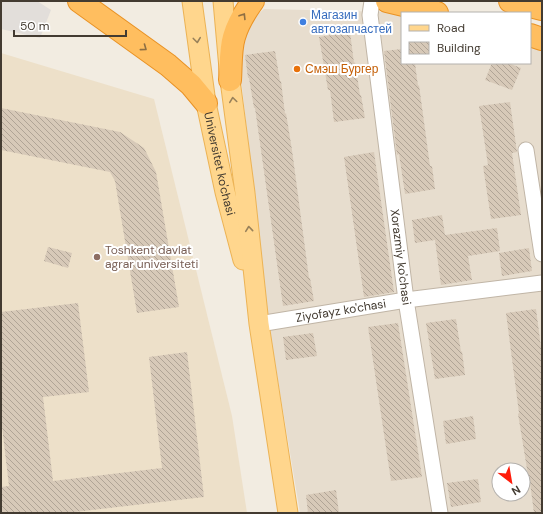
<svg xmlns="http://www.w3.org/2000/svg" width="543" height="514" font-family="'DM Sans',sans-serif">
  <defs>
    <pattern id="building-back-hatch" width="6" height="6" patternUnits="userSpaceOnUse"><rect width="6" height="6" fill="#d7c9b8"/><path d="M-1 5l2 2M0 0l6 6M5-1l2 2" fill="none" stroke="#b0a496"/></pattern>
  </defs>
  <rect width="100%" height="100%" fill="#f2ece1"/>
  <!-- residential -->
  <path fill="#e7ddce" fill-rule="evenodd" d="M264,9L392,12L402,15V63H530V47L542,50V513H300L269,326L238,52L247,24ZM499,470H523V494H499Z"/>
  <!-- education -->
  <polygon fill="#ede0c9" points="1,53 154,99 232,416 247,513 1,513"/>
  <!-- parking -->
  <polygon fill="#e2deda" points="1,1 37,1 51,10 40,38 1,29"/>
  <!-- building -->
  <g fill="url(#building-back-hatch)">
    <polygon points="350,32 354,63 355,62 360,95 361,95 365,118 334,122 330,90 328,90 319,37"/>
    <polygon points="402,49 402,63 415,63 418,86 419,85 430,166 432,166 435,189 405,194 399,154 397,155 384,51"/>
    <polygon points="275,51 280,81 281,81 285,114 286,113 292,150 309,278 310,278 314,301 283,306 255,108 254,108 249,78 248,78 245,55"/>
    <polygon points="492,63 508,63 521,68 512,90 485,80"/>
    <polygon points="510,102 517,152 512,153 521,215 491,219 483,166 488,165 479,106"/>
    <polygon points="1,108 120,132 144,148 156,172 179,307 137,313 115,181 110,172 1,150"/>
    <polygon points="374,152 394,292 364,297 344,157"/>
    <polygon points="442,215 445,235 497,228 500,251 468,256 472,280 441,285 435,240 415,243 412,220"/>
    <polygon points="48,247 72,253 68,268 44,261"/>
    <polygon points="529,248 532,271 502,276 499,253"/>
    <polygon points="78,303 89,392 43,397 53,481 162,468 149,357 187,352 204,497 66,513 1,513 1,487 9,486 1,418 1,312"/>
    <polygon points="536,309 542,355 542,513 534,513 529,475 528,475 518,414 519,413 506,313"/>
    <polygon points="456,319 461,352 462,351 465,375 435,379 426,323"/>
    <polygon points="398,323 422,477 391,481 368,327"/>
    <polygon points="313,333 317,356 286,360 283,337"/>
    <polygon points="473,416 476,439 446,444 443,421"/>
    <polygon points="478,479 481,502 451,507 447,483"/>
    <polygon points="336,490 339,513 308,513 306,495"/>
  </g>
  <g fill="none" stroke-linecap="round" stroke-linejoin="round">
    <!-- minor casing -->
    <g stroke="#c0b5a6" stroke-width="17">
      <g id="minor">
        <path id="s1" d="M372,1L370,15L406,300L440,513"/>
        <polyline points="526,150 542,254"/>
        <path id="s2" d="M259,324L406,300L542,283"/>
      </g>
    </g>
    <!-- major casing -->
    <g stroke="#ecb355" stroke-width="21">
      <g id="major">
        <path id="s3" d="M192,1L206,103L225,192L243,260"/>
        <polyline points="223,1 230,80 245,193 259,324 288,513"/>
      </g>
    </g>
    <!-- highway casing -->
    <g stroke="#e99224" stroke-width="24">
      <g id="highway">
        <polyline points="79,1 168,65 191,85 206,103"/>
        <polyline points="387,1 437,13"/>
        <polyline points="510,1 542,9"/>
        <polyline points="530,35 542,39"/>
        <path d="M230,80C231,67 230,50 234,37C238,23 245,12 253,1"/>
      </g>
    </g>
    <!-- minor -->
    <use href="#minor" stroke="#fff" stroke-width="15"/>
    <!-- major -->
    <use href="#major" stroke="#ffd68d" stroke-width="19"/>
    <!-- highway -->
    <use href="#highway" stroke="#ffbe5f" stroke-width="22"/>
  </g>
  <!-- one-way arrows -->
  <defs><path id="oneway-chevron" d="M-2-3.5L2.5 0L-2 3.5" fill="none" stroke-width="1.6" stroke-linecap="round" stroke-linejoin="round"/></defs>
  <g stroke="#8e6f43">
    <use href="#oneway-chevron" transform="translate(243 16) rotate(-58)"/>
    <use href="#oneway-chevron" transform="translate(144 48) rotate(36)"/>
  </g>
  <g stroke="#98815a">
    <use href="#oneway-chevron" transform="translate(197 40) rotate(83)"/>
    <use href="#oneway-chevron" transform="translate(233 100) rotate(-98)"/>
    <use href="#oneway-chevron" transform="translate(249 229) rotate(-96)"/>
  </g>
  <!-- markers -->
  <circle fill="#3f7fe0" stroke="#fff" stroke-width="1.5" cx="303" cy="22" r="4"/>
  <circle fill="#e8710a" stroke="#fff" stroke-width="1.5" cx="297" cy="69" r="4"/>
  <circle fill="#8d6e63" stroke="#fff" stroke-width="1.5" cx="97" cy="257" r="4"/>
  <g text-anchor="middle" stroke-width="4" stroke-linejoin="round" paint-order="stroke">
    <!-- shop labels -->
    <g font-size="12" fill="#366cbe" stroke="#fff" text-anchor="start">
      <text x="311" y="19">Магазин<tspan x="311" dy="14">автозапчастей</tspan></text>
    </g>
    <!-- food labels -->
    <g font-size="12" fill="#c56008" stroke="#fff" text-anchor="start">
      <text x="305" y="73">Смэш Бургер</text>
    </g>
    <!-- street labels -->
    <g font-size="12" fill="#433b31" stroke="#fff">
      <text dy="4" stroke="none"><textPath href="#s3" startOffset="165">Universitet ko'chasi</textPath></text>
      <text dy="4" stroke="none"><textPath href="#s1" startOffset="258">Xorazmiy ko'chasi</textPath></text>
      <text dy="4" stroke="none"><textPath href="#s2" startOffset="83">Ziyofayz ko'chasi</textPath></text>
    </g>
    <!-- education labels -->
    <g font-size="12" fill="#785e54" stroke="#fff" text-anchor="start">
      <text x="105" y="254">Toshkent davlat<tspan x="105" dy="14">agrar universiteti</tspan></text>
    </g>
  </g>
  <!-- border -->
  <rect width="543" height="514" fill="none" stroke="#433b31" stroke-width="4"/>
  <!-- legend -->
  <rect x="401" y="12" width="130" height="52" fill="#ffffff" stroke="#b4b1ad"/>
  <rect x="409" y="25" width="20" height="6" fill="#ffd68d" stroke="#b4b1ad"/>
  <text x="437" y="32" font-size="12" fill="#433b31">Road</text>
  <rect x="409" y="42" width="20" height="12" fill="url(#building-back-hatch)" stroke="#b4b1ad"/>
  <text x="437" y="52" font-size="12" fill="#433b31">Building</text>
  <!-- north arrow -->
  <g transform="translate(511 482) rotate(149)"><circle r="19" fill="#ffffff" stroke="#b4b1ad"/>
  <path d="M0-3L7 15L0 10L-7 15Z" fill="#ff1d0b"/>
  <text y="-6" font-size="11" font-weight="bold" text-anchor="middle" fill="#433b31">N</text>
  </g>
  <!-- scale -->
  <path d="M14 30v6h112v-6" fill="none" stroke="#433b31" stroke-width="2"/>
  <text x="20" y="30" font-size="12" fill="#433b31" stroke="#ffffff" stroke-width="3" paint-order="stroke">50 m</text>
</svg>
